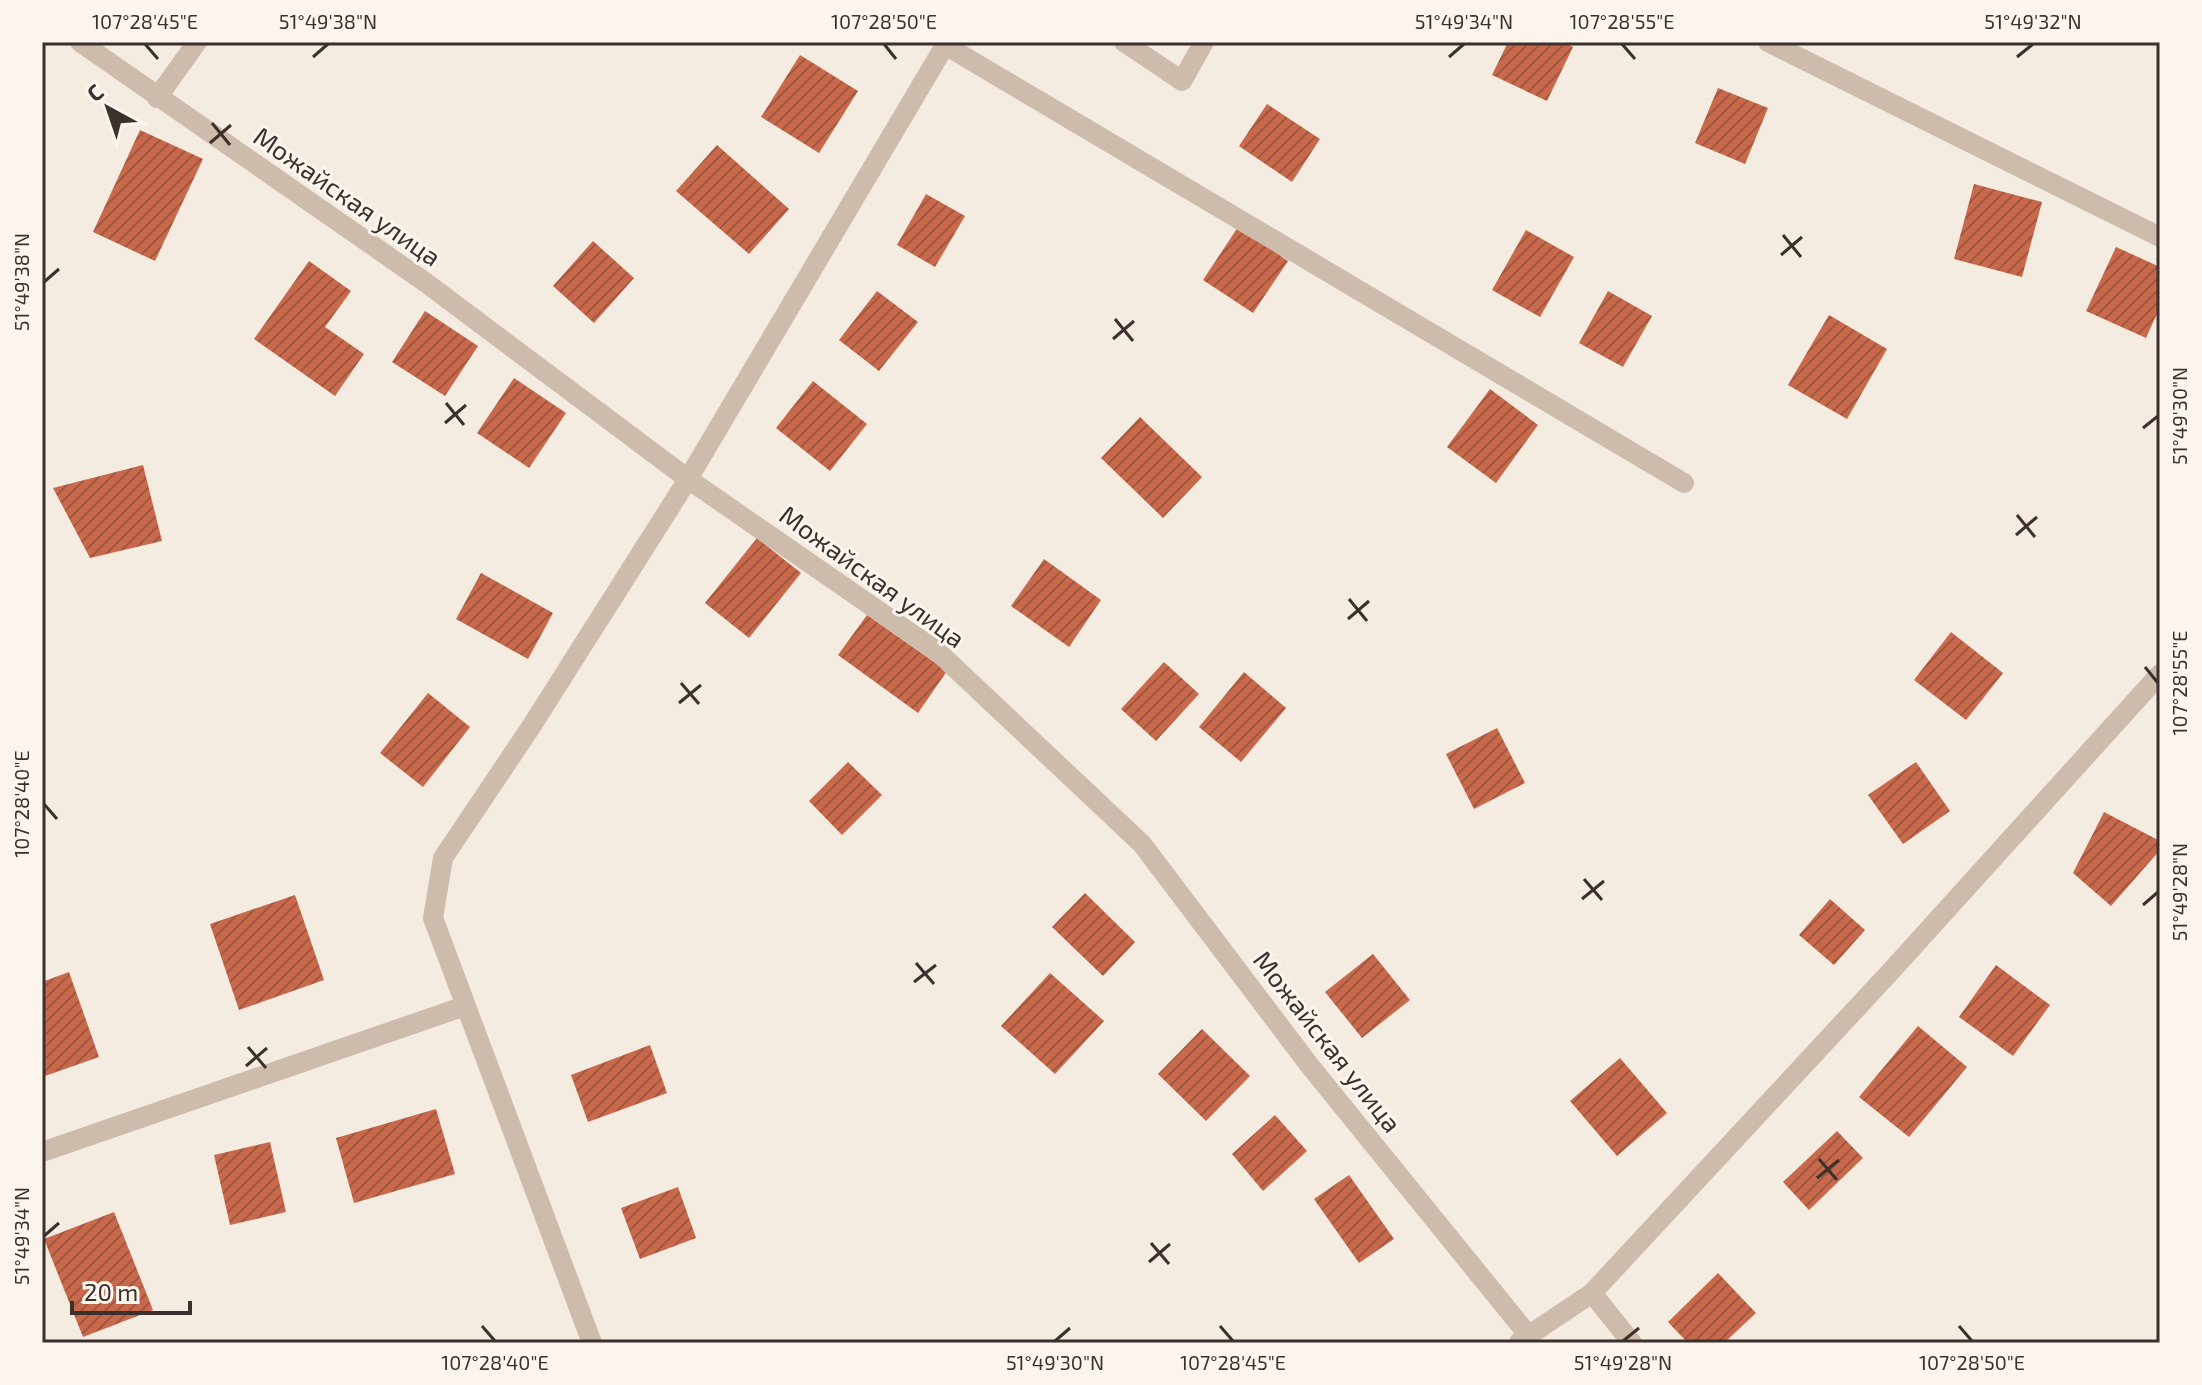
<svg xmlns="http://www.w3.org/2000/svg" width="2202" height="1385" font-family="'Exo 2',sans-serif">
  <defs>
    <pattern id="building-hatch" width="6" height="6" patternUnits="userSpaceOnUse" patternTransform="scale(2)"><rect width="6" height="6" fill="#c8694b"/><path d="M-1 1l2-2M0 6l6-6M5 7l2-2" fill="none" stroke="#a4573f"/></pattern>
  </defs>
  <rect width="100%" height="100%" fill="#f4ebe1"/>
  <!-- building -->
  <g fill="url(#building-hatch)">
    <polygon points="1508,42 1563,42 1573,47 1547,101 1492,75"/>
    <polygon points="800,55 858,91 819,153 761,117"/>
    <polygon points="1718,88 1768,108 1745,164 1695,143"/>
    <polygon points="1267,104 1320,139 1292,182 1239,146"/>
    <polygon points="140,130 203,159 155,261 93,232"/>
    <polygon points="717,145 789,209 749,254 676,191"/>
    <polygon points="1974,184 2042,202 2022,277 1954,259"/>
    <polygon points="926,194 965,216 935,267 897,245"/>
    <polygon points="1238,227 1288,261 1253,313 1203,280"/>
    <polygon points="1526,230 1574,257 1540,317 1492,290"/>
    <polygon points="593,241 634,278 594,323 553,286"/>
    <polygon points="2116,247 2160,267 2160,307 2146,338 2086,311"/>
    <polygon points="309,261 351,291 325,327 364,354 335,396 254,339"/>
    <polygon points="877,291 918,322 879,371 839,340"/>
    <polygon points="1608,291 1652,316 1623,367 1579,343"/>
    <polygon points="425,311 478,346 445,396 392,362"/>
    <polygon points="1829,315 1887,349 1847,419 1788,385"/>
    <polygon points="514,378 566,413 529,468 477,433"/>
    <polygon points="813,381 867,424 830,471 776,428"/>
    <polygon points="1490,389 1538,425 1496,483 1447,447"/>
    <polygon points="1140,417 1202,477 1163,518 1101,458"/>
    <polygon points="143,465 162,541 90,558 53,488"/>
    <polygon points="757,538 801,573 749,638 705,603"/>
    <polygon points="1044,559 1101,600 1069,647 1011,606"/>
    <polygon points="481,573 553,613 528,659 456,619"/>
    <polygon points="867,615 947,671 918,713 838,655"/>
    <polygon points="1951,632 2003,673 1966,720 1914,680"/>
    <polygon points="1164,662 1199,694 1156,741 1121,709"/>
    <polygon points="1244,672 1286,708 1241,762 1199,727"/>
    <polygon points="428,693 470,727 423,787 380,753"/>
    <polygon points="1497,728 1525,783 1474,809 1446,754"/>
    <polygon points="848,762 882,795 842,835 809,801"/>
    <polygon points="1916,762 1950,811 1903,844 1868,795"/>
    <polygon points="2104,812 2160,841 2160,850 2111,906 2073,873"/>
    <polygon points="1085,893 1135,942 1103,976 1052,927"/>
    <polygon points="295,895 324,980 239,1010 210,924"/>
    <polygon points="1830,899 1865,930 1834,965 1799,935"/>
    <polygon points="1373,954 1410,1000 1362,1038 1325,992"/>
    <polygon points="1996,965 2050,1005 2013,1056 1959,1017"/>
    <polygon points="69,972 99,1057 42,1077 42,982"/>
    <polygon points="1050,973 1104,1021 1055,1074 1001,1026"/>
    <polygon points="1918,1026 1967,1067 1909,1137 1859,1097"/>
    <polygon points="1202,1029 1250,1076 1206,1121 1158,1074"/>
    <polygon points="650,1045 667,1093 588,1122 571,1075"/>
    <polygon points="1620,1058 1667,1113 1617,1156 1570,1101"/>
    <polygon points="436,1109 455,1174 354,1203 336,1138"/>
    <polygon points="1275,1115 1307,1151 1263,1191 1232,1154"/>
    <polygon points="1837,1131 1863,1158 1809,1210 1783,1182"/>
    <polygon points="270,1142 286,1212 230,1225 214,1155"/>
    <polygon points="1349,1175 1394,1239 1359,1263 1314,1199"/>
    <polygon points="678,1187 696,1238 640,1259 621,1208"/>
    <polygon points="114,1212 153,1310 83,1337 44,1239"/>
    <polygon points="1718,1273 1756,1313 1724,1343 1688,1343 1668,1322"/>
  </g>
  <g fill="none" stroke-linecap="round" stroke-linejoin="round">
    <!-- street -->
    <g stroke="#cdbbac" stroke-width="20">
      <polyline points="80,42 425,282 688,479 938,652 1142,844 1310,1066 1529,1336"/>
      <polyline points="1124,42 1182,81 1204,42"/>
      <polyline points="1768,42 2160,237"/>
      <polyline points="945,45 1684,483"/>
      <polyline points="157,98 197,42"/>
      <polyline points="42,1152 465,1006"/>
      <polyline points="1592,1293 1632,1343"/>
      <polyline points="1519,1342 1592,1293 1892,970 2160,674"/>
      <polyline points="592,1343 433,918 443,858 531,727 688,479 947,42"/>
    </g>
  </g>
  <!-- ticks -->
  <path fill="none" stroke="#3b302b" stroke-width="3" d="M145,44L158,59M884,44L896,59M1622,44L1635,59M313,57L328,44M1449,57L1464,44M2017,57L2033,44M212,123L230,145M210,143L231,125M1783,235L1801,257M1781,255L1802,237M44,282L59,269M1115,319L1133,341M1113,339L1134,321M446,403L464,425M445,423L466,405M2143,428L2158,416M2017,515L2035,537M2016,535L2037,517M1349,599L1367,621M1348,619L1369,601M2145,667L2158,683M681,683L699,704M679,703L701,685M44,804L57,819M1584,879L1602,900M1582,899L1604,881M2143,905L2158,892M916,963L934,984M914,982L936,965M248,1047L266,1068M246,1066L267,1048M1819,1159L1837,1180M1817,1178L1839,1160M44,1236L59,1223M1151,1243L1169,1264M1149,1262L1170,1244M482,1326L495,1341M1220,1326L1233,1341M1959,1326L1972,1341M1055,1341L1070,1328M1623,1341L1639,1328"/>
  <g text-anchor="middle" stroke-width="6" stroke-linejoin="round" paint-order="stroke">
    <!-- street labels -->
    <g font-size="26" fill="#3b302b" stroke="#fbf5ee">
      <text transform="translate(347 197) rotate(35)" y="9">Можайская улица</text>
      <text transform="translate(872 577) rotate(36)" y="9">Можайская улица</text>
      <text transform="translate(1327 1042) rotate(52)" y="9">Можайская улица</text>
    </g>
  </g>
  <!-- border -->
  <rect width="2202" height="1385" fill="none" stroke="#fbf5ee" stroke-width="88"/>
  <!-- north arrow -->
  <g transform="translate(108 108) rotate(320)" stroke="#fbf5ee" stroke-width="6" paint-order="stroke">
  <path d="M0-6L14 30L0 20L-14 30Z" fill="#3b302b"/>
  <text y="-12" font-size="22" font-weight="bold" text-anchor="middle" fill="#3b302b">С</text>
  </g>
  <!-- scale -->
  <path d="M72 1301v12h118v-12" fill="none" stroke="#3b302b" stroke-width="4"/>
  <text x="84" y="1301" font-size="24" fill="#3b302b" stroke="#fbf5ee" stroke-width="6" paint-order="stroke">20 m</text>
  <rect x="44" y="44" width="2114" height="1297" fill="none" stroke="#3b302b" stroke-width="3"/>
  <g font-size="20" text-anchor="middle" fill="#3b302b">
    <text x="145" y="29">107°28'45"E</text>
    <text x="328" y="29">51°49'38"N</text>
    <text x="884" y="29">107°28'50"E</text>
    <text x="1464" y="29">51°49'34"N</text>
    <text x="1622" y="29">107°28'55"E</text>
    <text x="2033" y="29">51°49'32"N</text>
    <text transform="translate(22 282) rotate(-90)" y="7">51°49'38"N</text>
    <text transform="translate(2180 416) rotate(-90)" y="7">51°49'30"N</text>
    <text transform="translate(2180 683) rotate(-90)" y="7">107°28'55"E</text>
    <text transform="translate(22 804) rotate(-90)" y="7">107°28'40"E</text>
    <text transform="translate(2180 892) rotate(-90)" y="7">51°49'28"N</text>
    <text transform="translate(22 1236) rotate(-90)" y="7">51°49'34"N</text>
    <text x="495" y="1370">107°28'40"E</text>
    <text x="1055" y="1370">51°49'30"N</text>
    <text x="1233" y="1370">107°28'45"E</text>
    <text x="1623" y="1370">51°49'28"N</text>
    <text x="1972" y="1370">107°28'50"E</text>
  </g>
</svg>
